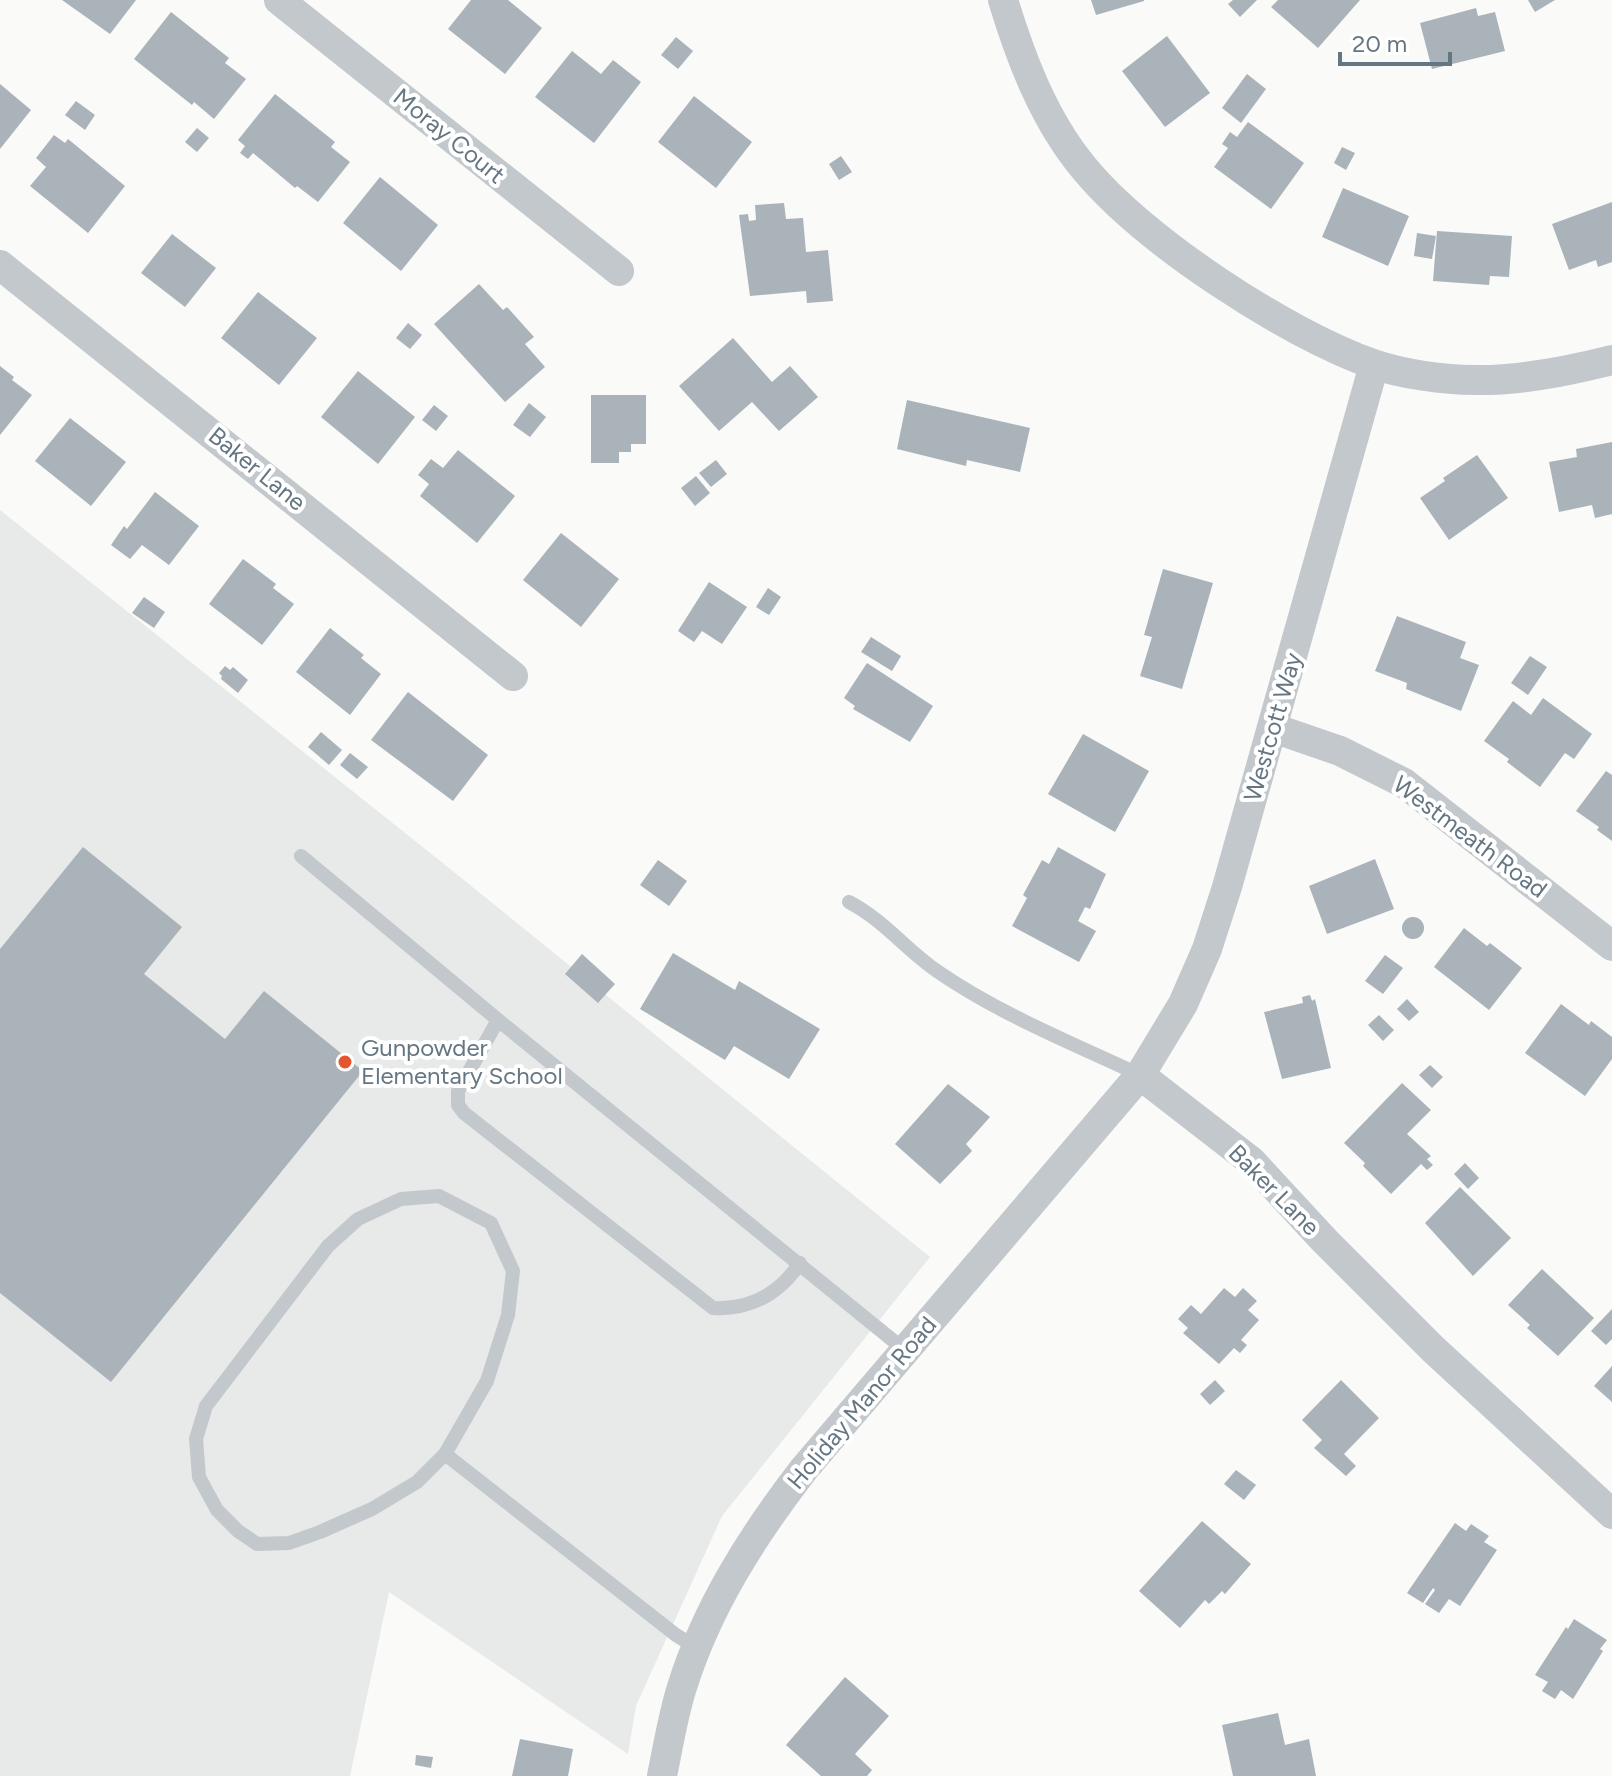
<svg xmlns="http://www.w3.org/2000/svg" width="1612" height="1776" font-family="Figtree,sans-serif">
  <rect width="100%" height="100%" fill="#fafaf8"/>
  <!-- built -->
  <polygon fill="#e8e9e9" points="0,510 449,868 930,1257 722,1516 636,1706 628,1754 389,1592 350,1776 0,1776"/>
  <!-- building -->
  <g fill="#aab3b9">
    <polygon points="62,0 136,0 110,34"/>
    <polygon points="471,0 508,0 542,28 505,74 448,29"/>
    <polygon points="1091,0 1144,0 1144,1 1096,15"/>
    <polygon points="1233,0 1257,0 1240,17 1228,4"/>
    <polygon points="1278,0 1360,0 1318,48 1271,7"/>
    <polygon points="1528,0 1555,0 1535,12"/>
    <polygon points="1476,8 1478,16 1495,12 1505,51 1432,69 1420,23"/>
    <polygon points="171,12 229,58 225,63 246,79 214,119 194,102 192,105 134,59"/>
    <polygon points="1167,36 1210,93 1165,127 1122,71"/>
    <polygon points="676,37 693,51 678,69 661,55"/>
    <polygon points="572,51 601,74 613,60 641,82 594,143 535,97"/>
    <polygon points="1247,74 1266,89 1241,123 1222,108"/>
    <polygon points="0,84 31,110 0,149"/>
    <polygon points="275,94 335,142 331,147 350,162 318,202 297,186 295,188 253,153 248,159 240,153 245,146 238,140"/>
    <polygon points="694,96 752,142 716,188 658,142"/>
    <polygon points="76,101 95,115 85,130 65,115"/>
    <polygon points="1248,122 1304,163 1271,209 1214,167 1228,148 1222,144 1230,132 1237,137"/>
    <polygon points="197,128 209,138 197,152 185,142"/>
    <polygon points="54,135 65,143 68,139 125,186 88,233 30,186 46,167 36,158"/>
    <polygon points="1342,147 1355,153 1346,170 1334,163"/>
    <polygon points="841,156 852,172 839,180 829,164"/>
    <polygon points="380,177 438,225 401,271 343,223"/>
    <polygon points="1343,188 1409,216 1388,266 1322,237"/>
    <polygon points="1612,202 1612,262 1598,267 1596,260 1569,270 1552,224"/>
    <polygon points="784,203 786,219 803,218 806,252 828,250 833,301 807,303 806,291 750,296 739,215 748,214 749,221 756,220 755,205"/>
    <polygon points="1437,231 1512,236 1509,277 1490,276 1489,285 1433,281"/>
    <polygon points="1417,233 1436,236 1432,259 1414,256"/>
    <polygon points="172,234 216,268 185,307 141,273"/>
    <polygon points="479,284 503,310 507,307 534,337 525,344 545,367 505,402 434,324"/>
    <polygon points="258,292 317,338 279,385 221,338"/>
    <polygon points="408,323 422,335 410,349 396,338"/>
    <polygon points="733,338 772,382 790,366 818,397 779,431 752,402 719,431 679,386"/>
    <polygon points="0,366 14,377 12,380 32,395 0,435"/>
    <polygon points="358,371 415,417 378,464 321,417"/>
    <polygon points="591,395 646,395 646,444 631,444 631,452 619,452 619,463 591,463"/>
    <polygon points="907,400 1030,428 1020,472 967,460 966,466 897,449"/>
    <polygon points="529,403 546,417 530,437 513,425"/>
    <polygon points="434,405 448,416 436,431 422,420"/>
    <polygon points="70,418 126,462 91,506 35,461"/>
    <polygon points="1612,442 1612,514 1595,518 1592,505 1559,512 1549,462 1577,457 1576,449"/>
    <polygon points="458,450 515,496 477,543 420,496 429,484 418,475 431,459 443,468"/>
    <polygon points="1477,455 1508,498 1449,540 1420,498 1445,481 1443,478"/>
    <polygon points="716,460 727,474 711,487 699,473"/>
    <polygon points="696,476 710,493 695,506 681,488"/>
    <polygon points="155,492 199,526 169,565 142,545 130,559 111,545 124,526 127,529"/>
    <polygon points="561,533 619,579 581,627 523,580"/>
    <polygon points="243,559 276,584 273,588 294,604 262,645 209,604"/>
    <polygon points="1163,569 1213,583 1182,689 1140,676 1152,637 1144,635"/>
    <polygon points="709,582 747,607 722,644 702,631 694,642 678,631"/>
    <polygon points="768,588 781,597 769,615 756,607"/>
    <polygon points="144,597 165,612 154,628 132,613"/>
    <polygon points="1397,616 1466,642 1460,658 1479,665 1461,711 1406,689 1407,683 1375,671"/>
    <polygon points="330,628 364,655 361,658 381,674 350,715 296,672"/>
    <polygon points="871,637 901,656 892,671 861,652"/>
    <polygon points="1530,656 1547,667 1528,695 1511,683"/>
    <polygon points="867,663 933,706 910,742 853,709 855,706 844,698"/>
    <polygon points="225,666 230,670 233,667 248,680 238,693 221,679 222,676 219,673"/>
    <polygon points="408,692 488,755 453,801 371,740"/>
    <polygon points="1543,698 1592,734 1574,759 1565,753 1540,787 1507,762 1509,759 1484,741 1513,701 1531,715"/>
    <polygon points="321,732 342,750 329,765 308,747"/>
    <polygon points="1083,734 1149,771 1115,832 1048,794"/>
    <polygon points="350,753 368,767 357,779 340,765"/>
    <polygon points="1606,771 1612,775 1612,841 1597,830 1599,827 1576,811"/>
    <polygon points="83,847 182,927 144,974 225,1039 264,991 363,1071 111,1382 0,1293 0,949"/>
    <polygon points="1058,847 1106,874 1090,909 1085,907 1078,921 1096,931 1079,962 1012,926 1027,898 1023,895 1042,860 1049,864"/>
    <polygon points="1375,859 1394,909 1327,934 1309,886"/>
    <polygon points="658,860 687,881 669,906 640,885"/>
    <circle cx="1413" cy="928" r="11"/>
    <polygon points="1464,928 1487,946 1490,943 1522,968 1489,1010 1434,967"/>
    <polygon points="673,953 735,990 739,981 820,1029 789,1079 734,1046 725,1060 640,1009"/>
    <polygon points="582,954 615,984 598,1003 565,974"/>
    <polygon points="1385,955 1403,968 1383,994 1365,981"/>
    <polygon points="1310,995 1312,1001 1315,999 1331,1068 1282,1079 1264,1012 1303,1003 1302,997"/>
    <polygon points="1407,999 1419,1012 1409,1021 1397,1009"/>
    <polygon points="1561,1004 1589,1025 1591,1021 1612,1037 1612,1059 1585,1096 1525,1053"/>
    <polygon points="1379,1015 1394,1030 1383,1041 1368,1025"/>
    <polygon points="1430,1065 1443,1077 1432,1088 1419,1075"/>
    <polygon points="1402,1083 1431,1110 1407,1134 1431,1156 1427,1159 1433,1165 1427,1170 1421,1164 1391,1194 1363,1166 1365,1163 1344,1143"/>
    <polygon points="948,1084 990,1117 966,1144 972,1151 940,1184 895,1144"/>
    <polygon points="1465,1163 1479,1178 1468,1189 1454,1174"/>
    <polygon points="1460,1187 1511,1238 1473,1276 1425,1223"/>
    <polygon points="1542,1269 1594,1318 1558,1356 1527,1328 1530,1325 1508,1305"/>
    <polygon points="1224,1288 1235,1297 1243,1288 1257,1301 1248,1310 1259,1320 1241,1340 1247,1345 1240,1353 1234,1348 1219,1364 1183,1333 1188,1328 1178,1319 1191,1305 1201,1314"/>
    <polygon points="1612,1309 1612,1339 1606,1345 1591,1331"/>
    <polygon points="1612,1366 1612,1402 1594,1386"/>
    <polygon points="1215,1380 1225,1391 1210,1405 1200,1394"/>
    <polygon points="1341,1380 1379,1418 1344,1454 1356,1466 1346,1476 1314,1448 1322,1440 1302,1420"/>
    <polygon points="1236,1470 1256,1485 1244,1500 1224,1484"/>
    <polygon points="1202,1521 1251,1564 1225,1594 1222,1591 1209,1604 1205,1600 1180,1628 1139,1591"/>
    <polygon points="1455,1523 1466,1531 1471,1524 1489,1536 1484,1542 1497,1550 1460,1606 1449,1599 1439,1613 1425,1604 1435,1590 1433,1588 1423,1603 1407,1593"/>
    <polygon points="1574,1619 1607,1640 1600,1649 1603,1651 1573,1699 1561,1690 1555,1699 1542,1691 1548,1682 1535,1675 1566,1627 1568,1629"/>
    <polygon points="845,1677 889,1716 855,1754 872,1770 867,1776 821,1776 786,1745"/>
    <polygon points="1278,1713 1285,1745 1309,1739 1316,1776 1233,1776 1222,1725"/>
    <polygon points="520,1739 573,1749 568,1776 512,1776"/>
    <polygon points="416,1755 433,1757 431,1768 415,1765"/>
  </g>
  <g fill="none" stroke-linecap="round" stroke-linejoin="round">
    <!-- service -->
    <g stroke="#c3c8cc" stroke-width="14">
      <polyline points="301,856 498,1020 906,1351"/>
      <path d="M849,902C885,921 905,949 937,971C999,1014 1072,1043 1140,1075"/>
      <path d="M498,1020L458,1091V1105L464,1113L713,1308C751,1310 779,1294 800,1263"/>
      <polygon points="439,1196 491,1223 513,1271 508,1315 487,1381 445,1454 417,1482 372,1509 320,1532 289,1543 257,1544 238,1531 217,1510 199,1477 196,1439 206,1406 328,1246 358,1219 401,1199"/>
      <polyline points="445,1454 676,1635 697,1648"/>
    </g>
    <!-- minor -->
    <g stroke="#c3c8cc" stroke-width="30">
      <polyline points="279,0 619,271"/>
      <path d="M1003,0C1021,59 1044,120 1084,168C1143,240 1285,333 1373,364C1401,374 1445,380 1474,380C1520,381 1568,371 1612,360"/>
      <polyline points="0,265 513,676"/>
      <polyline points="1273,728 1340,751 1404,783 1612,946"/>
      <polyline points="1140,1075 1251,1161 1325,1241 1433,1349 1612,1514"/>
      <path d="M662,1776C668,1747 673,1715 682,1687C707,1607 753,1535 804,1469L1140,1075L1183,1004L1207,949L1227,887L1374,365"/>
    </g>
  </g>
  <!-- markers -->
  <circle fill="#e4572e" stroke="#fff" stroke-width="3" cx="345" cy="1062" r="8"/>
  <g text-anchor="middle" stroke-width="8" stroke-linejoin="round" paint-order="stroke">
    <!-- street labels -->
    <g font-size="24" fill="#657683" stroke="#fff">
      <text transform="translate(449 136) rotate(39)" y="8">Moray Court</text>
      <text transform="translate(257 469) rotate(39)" y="8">Baker Lane</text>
      <text transform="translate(1273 727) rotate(-74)" y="8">Westcott Way</text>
      <text transform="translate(1470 837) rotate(37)" y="8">Westmeath Road</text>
      <text transform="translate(1274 1190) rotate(45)" y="8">Baker Lane</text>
      <text transform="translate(862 1403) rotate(-50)" y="8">Holiday Manor Road</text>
    </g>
    <!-- poi labels -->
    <g font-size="24" fill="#657683" stroke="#fff" text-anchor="start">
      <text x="361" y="1056">Gunpowder<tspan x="361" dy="28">Elementary School</tspan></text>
    </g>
  </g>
  <!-- scale -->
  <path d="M1340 52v12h110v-12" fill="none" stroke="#657683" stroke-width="4"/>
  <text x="1352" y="52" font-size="24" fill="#657683" stroke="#ffffff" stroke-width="6" paint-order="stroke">20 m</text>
</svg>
